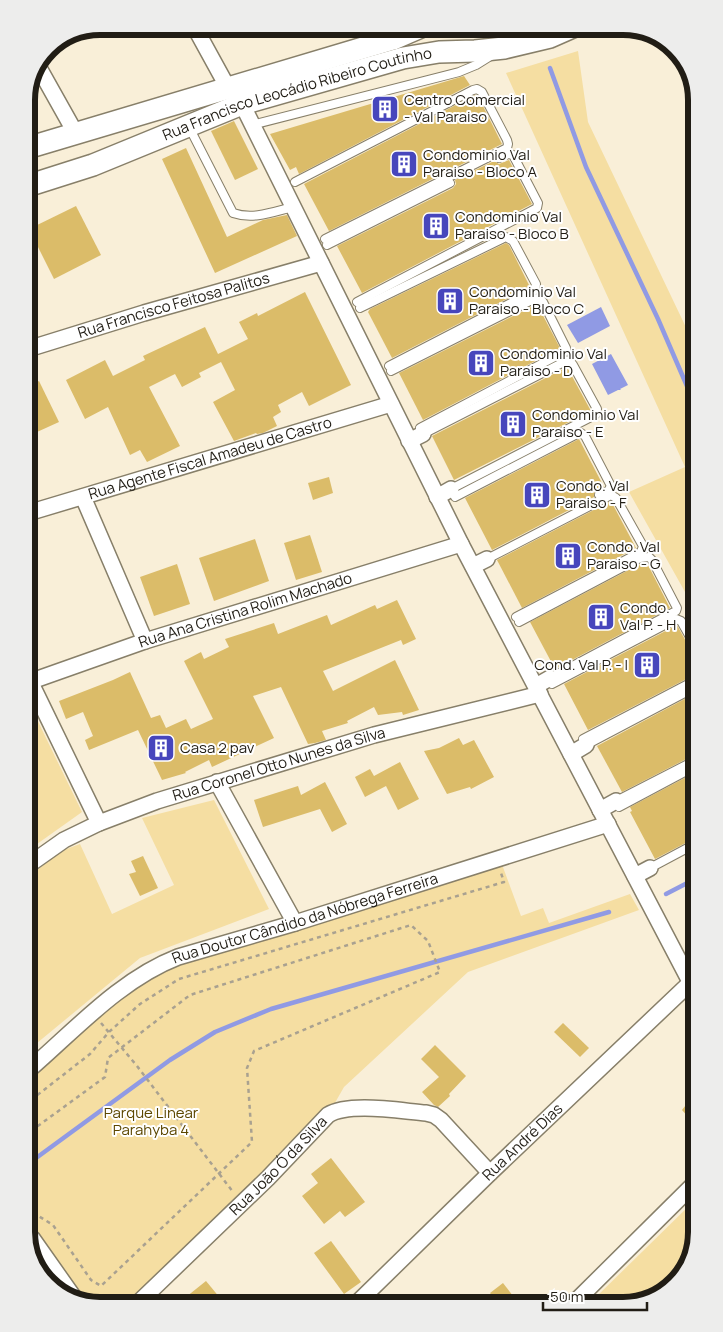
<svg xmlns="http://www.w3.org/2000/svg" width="723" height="1332" font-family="Manrope,sans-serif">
  <rect width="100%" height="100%" fill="#f9efd8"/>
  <!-- green -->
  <g fill="#f5dea2">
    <polygon points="578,51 588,122 692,340 694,608 629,492 685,467 506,73"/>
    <polygon points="29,703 82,812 30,849"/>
    <polygon points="214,800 269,909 140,958 31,1048 30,876 61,851 80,844 112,914 174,885 142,818"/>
    <polygon points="500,859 521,916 543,908 549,923 630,894 639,910 468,972 344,1087 328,1115 135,1305 96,1306 81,1300 44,1240 32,1247 31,1067 160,964"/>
    <polygon points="695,868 695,894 687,896 689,871"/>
    <polygon points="697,1198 697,1232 684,1273 651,1300 592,1301"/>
  </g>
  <!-- water -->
  <g fill="#909ae4">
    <polygon points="601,307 610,326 578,343 567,325"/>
    <polygon points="611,354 628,385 620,389 621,390 618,390 608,395 592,364"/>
  </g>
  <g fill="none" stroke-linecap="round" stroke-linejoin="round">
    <!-- stream -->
    <g stroke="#909ae4" stroke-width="4.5">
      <polyline points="550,68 586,167 658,319 693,400"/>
      <polyline points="666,894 695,879"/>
      <polyline points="32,1161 170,1060 215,1032 271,1009 609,912"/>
    </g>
  </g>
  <!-- building -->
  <g fill="#dbbc69">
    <polygon points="464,76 470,85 299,174 296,167 290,170 270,134"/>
    <polygon points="475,95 478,96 502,144 329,231 304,184"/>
    <polygon points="234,121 258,169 235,180 211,131"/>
    <polygon points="186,148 227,237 263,220 287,215 297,236 215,273 162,159"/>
    <polygon points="509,160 532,204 362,293 337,246 453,188 456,184 455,180 494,161 499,164"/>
    <polygon points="76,206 101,255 54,279 29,229"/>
    <polygon points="506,243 509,245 530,287 392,358 368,312 370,309"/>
    <polygon points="305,292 351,385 309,406 302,392 278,405 281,412 273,417 277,426 263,433 257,434 256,433 234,441 213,402 235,390 221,362 199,373 201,377 182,387 175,374 149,387 180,446 147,462 140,450 130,455 108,407 85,419 66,380 105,360 113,376 145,360 143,356 205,327 218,354 248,339 239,322 257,313 258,316"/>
    <polygon points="537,304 560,348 423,420 399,373"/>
    <polygon points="567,367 591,411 454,480 432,436"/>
    <polygon points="39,381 59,422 37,432 28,412 28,387"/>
    <polygon points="579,439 604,487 595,491 594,497 492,550 465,498"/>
    <polygon points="329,477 333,493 313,500 308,483"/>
    <polygon points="611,501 636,548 522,608 497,560"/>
    <polygon points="310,535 322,572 296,580 284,543"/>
    <polygon points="255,539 269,581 214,601 199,558"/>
    <polygon points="642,563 647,563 670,608 555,669 530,622"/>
    <polygon points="177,564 190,604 154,616 140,577"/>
    <polygon points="397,600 416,639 403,645 401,640 323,671 333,691 395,660 419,710 403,715 402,712 378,715 374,707 347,721 348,723 322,731 326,740 315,743 308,744 281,687 253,696 274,738 212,767 209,760 185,772 186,773 162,780 138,730 89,750 85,740 93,736 83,712 66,719 59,701 113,680 130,672 151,718 160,715 166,728 186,719 191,729 213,719 184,661 201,652 204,659 229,647 225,639 274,623 278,634 327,615 331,625 375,605 377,609"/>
    <polygon points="677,625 689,647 694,651 694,675 588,730 564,684"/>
    <polygon points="694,694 694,755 622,792 597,746"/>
    <polygon points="459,738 463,745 474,740 494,777 471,789 470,787 447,794 424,751 439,748"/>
    <polygon points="400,762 419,799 398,810 386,786 365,797 355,777 370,769 374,776"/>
    <polygon points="694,773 695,838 655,859 630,812 632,811 630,807"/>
    <polygon points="325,782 347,824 332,832 320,809 263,827 254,800 298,786 301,795"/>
    <polygon points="143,856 158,888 140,896 129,874 136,872 131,861"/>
    <polygon points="563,1023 589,1048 580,1057 554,1032"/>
    <polygon points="435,1045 466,1076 449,1094 450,1096 438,1107 434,1105 422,1092 439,1077 421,1059"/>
    <polygon points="696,1092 696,1126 682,1110"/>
    <polygon points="331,1158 365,1202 345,1217 340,1211 324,1224 302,1196 318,1183 311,1174"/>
    <polygon points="331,1241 361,1282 344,1294 314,1253"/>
    <polygon points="206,1281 225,1304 176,1305"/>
    <polygon points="503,1283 517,1301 497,1302 490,1293"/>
  </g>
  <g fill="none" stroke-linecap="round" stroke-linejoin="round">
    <!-- lane casing -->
    <g stroke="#877f69" stroke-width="10">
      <g id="lane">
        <polyline points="252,125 459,72 476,65 492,55"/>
        <path d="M189,127L233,213C253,220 273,212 293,207"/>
        <polyline points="295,182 473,90 477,89 482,92 507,140 508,144 507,148 325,239"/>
        <polyline points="327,245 450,183"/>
        <polyline points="357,302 537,208 538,203 513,155 508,154 499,158"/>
        <polyline points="360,308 506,237 513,241 536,284 535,290 532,292 389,366"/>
        <polyline points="391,371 534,299 539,298 543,302 566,348 566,351 420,428"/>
        <polyline points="423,434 566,361 570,361 573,365 597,409 596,414 593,416 451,489"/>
        <polyline points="455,497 577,434 581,433 585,436 611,486 608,491 599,495"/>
        <polyline points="487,559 611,495 616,498 643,546 641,552 516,617"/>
        <polyline points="519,622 640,558 649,557 652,560 677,608 676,611 550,678"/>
        <polyline points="552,684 676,619 681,621 694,644"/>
        <polyline points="583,739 694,681"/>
        <polyline points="586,745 694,688"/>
        <polyline points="616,801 694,761"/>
        <polyline points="619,807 694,767"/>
        <polyline points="650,868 695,844"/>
      </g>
    </g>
    <!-- street casing -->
    <g stroke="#877f69" stroke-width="18">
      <g id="street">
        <polyline points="194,26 228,88"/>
        <polyline points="39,68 76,134"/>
        <polyline points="242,104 461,544 696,993"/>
        <path id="s1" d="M28,349L144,313L321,263"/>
        <polyline points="409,441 423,434"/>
        <polyline points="83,497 145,641"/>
        <polyline points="437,497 451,489"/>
        <path id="s2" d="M28,513L391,404"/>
        <polyline points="473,566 487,559"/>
        <polyline points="30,681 99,823"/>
        <path id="s3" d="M29,682L145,641L461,544"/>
        <polyline points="536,686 550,678"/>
        <polyline points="571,754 586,745"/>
        <polyline points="217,782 295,923"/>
        <polyline points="600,810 616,801"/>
        <path id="s4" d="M30,864L64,840L99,823L157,801L374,735L540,694"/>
        <polyline points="635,876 650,868"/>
        <path id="s5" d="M31,1068C76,1029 121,979 178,957L295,923L608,824"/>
        <polyline points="32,1238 75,1299"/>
        <polyline points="576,1301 696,1182"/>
        <path id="s6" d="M357,1303L490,1173L690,983"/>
        <path id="s7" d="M136,1305L268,1178L328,1115C349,1102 400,1111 426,1113L434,1115L441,1120L490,1173"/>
      </g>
    </g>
    <!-- secondary casing -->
    <g stroke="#877f69" stroke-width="24">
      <g id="secondary">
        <polyline points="27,148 393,39 423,26"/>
        <path id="s8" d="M27,186L93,165L242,104L403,58L439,52L475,51L504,48L550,37L575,26"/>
      </g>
    </g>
    <!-- path -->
    <g stroke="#a9a190" stroke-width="2.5" stroke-dasharray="4 4" stroke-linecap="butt">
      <polyline points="101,1023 137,1066 233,1192"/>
      <polyline points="31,1100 90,1054 109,1032 140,1004 179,979 504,882 501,873"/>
      <polyline points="31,1131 105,1077 108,1058 190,995 411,925 428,941 440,972 254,1051 247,1068 252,1142 101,1286 91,1280 53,1225 32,1212"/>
    </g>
    <!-- lane -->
    <use href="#lane" stroke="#fff" stroke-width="8"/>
    <!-- street -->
    <use href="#street" stroke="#fff" stroke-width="15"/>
    <!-- secondary -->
    <use href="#secondary" stroke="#fff" stroke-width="21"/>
  </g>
  <!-- icons -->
  <defs>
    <g id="building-square" transform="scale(1.4375)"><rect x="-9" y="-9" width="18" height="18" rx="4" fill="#4746bc" stroke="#fff"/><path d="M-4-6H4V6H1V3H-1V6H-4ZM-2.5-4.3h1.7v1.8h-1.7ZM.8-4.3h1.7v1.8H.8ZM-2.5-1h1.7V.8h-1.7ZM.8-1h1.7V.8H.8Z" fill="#fff"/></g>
  </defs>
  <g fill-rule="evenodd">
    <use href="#building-square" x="385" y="109"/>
    <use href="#building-square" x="404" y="164"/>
    <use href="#building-square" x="436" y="226"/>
    <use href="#building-square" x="450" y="301"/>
    <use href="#building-square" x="481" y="363"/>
    <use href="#building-square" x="513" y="424"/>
    <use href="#building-square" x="537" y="495"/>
    <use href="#building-square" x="568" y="556"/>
    <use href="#building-square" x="601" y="617"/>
    <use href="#building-square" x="647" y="665"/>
    <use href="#building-square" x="161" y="748"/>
  </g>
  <g text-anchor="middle" stroke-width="4" stroke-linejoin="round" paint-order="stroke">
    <!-- street labels -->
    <g font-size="15" fill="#211d15" stroke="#fff">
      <text dy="5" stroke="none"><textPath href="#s8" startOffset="286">Rua Francisco Leocádio Ribeiro Coutinho</textPath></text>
      <text dy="5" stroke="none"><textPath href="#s1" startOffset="152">Rua Francisco Feitosa Palitos</textPath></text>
      <text dy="5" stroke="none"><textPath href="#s2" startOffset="190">Rua Agente Fiscal Amadeu de Castro</textPath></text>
      <text dy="5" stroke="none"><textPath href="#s3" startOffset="228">Rua Ana Cristina Rolim Machado</textPath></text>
      <text dy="5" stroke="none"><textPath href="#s4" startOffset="270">Rua Coronel Otto Nunes da Silva</textPath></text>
      <text dy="5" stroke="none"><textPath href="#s5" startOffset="318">Rua Doutor Cândido da Nóbrega Ferreira</textPath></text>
      <text dy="5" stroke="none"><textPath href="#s6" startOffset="231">Rua André Dias</textPath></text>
      <text dy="5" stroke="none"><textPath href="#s7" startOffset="199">Rua João Ó da Silva</textPath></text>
    </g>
    <!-- poi labels -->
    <g font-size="15" fill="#211d15" stroke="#fff" text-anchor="start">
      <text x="404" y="105">Centro Comercial<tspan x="404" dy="17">- Val Paraiso</tspan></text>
      <text x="423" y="160">Condominio Val<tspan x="423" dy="17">Paraiso - Bloco A</tspan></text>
      <text x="455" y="222">Condominio Val<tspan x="455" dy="17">Paraiso - Bloco B</tspan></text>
      <text x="469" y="297">Condominio Val<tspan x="469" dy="17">Paraiso - Bloco C</tspan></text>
      <text x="500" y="359">Condominio Val<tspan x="500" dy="17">Paraiso - D</tspan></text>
      <text x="532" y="420">Condominio Val<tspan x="532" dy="17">Paraiso - E</tspan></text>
      <text x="556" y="491">Condo. Val<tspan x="556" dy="17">Paraiso - F</tspan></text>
      <text x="587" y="552">Condo. Val<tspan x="587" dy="17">Paraiso - G</tspan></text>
      <text x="620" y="613">Condo.<tspan x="620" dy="17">Val P. - H</tspan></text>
      <text x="628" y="670" text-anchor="end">Cond. Val P. - I</text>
      <text x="180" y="753">Casa 2 pav</text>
    </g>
    <!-- park labels -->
    <g font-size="15" fill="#5c4700" stroke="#fff">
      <text x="151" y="1118">Parque Linear<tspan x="151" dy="17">Parahyba 4</tspan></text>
    </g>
  </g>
  <!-- crop -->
  <path d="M0 0H723V1332H0ZM100 35H623A65 65 0 0 1 688 100V1232A65 65 0 0 1 623 1297H100A65 65 0 0 1 35 1232V100A65 65 0 0 1 100 35Z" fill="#ededec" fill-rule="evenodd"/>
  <path fill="none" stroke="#211d15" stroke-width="6" d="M100 35H623A65 65 0 0 1 688 100V1232A65 65 0 0 1 623 1297H100A65 65 0 0 1 35 1232V100A65 65 0 0 1 100 35Z"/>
  <!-- scale -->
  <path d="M543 1302v8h104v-8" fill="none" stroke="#211d15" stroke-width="2.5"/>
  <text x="550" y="1302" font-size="15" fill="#211d15" stroke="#ffffff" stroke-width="4" paint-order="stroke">50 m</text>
</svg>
